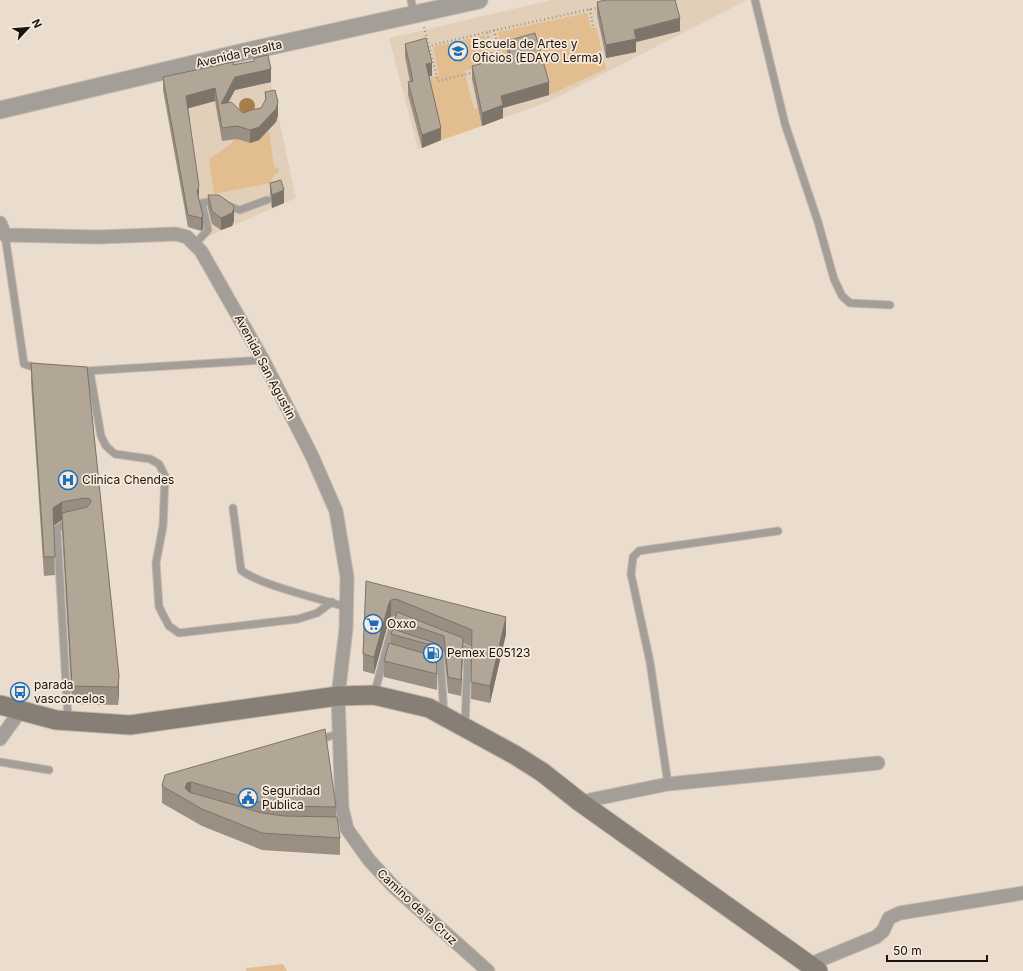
<svg xmlns="http://www.w3.org/2000/svg" width="1023" height="971" font-family="Inter,sans-serif">
  <rect width="100%" height="100%" fill="#eaddcd"/>
  <!-- built -->
  <g fill="#e1cfba">
    <polygon points="552,0 747,0 550,101 418,149 389,38"/>
    <polygon points="268,68 296,198 207,237 204,231 188,227 163,90"/>
  </g>
  <!-- green -->
  <g fill="#e2bd90">
    <polygon points="587,13 591,28 596,27 606,69 549,95 535,46 503,55 498,32"/>
    <polygon points="485,35 492,65 464,71 474,109 478,108 482,126 441,140 430,91 432,89 430,78 439,75 433,47"/>
    <path d="M269,131L274,167L279,168V171L274,175L270,183L214,194L209,159L231,144L235,138C252,146 256,142 269,131Z"/>
    <polygon points="283,964 287,971 246,971 247,968"/>
  </g>
  <!-- water -->
  <circle fill="#a97f49" cx="247" cy="106" r="8"/>
  <g fill="none" stroke-linecap="round" stroke-linejoin="round">
    <!-- service casing -->
    <g stroke="#c4b9ab" stroke-width="9">
      <g id="service">
        <polyline points="411,0 414,14"/>
        <polyline points="755,0 785,124 818,222 834,279 842,296 850,303 890,305"/>
        <polyline points="5,235 24,364 39,369"/>
        <polyline points="195,244 208,230 202,203 214,201 240,210 267,200"/>
        <polyline points="86,371 263,360"/>
        <polyline points="90,372 101,436 106,446 115,454 150,459 159,464 165,476 163,526 156,563 159,607 169,626 179,633 298,619 317,613 332,602"/>
        <path d="M233,508L241,570C259,585 321,599 346,607"/>
        <polyline points="455,645 468,650 465,725"/>
        <polyline points="428,651 440,655 444,714"/>
        <polyline points="374,695 394,621 404,625"/>
        <polyline points="68,719 57,529 63,525 71,523"/>
        <polyline points="317,740 338,734"/>
        <polyline points="0,762 49,770"/>
        <polyline points="668,784 650,662 631,574 633,557 639,551 645,550 778,531"/>
      </g>
    </g>
    <!-- minor casing -->
    <g stroke="#c4b9ab" stroke-width="15">
      <g id="minor">
        <polyline points="0,223 5,235 99,237 176,234 187,237 201,251 263,360 312,456 336,511 347,577 346,629 338,696 342,808 347,829 369,860 394,887 488,971"/>
        <polyline points="0,739 21,710"/>
        <polyline points="580,802 668,784 878,763"/>
        <polyline points="808,965 876,937 883,931 889,918 900,913 1023,893"/>
      </g>
    </g>
    <!-- tertiary casing -->
    <g stroke="#c4b9ab" stroke-width="19">
      <polyline id="tertiary" points="0,110 244,52 479,0"/>
    </g>
    <!-- secondary casing -->
    <g stroke="#c4b9ab" stroke-width="21">
      <polyline id="secondary" points="0,705 56,720 130,725 338,696 374,695 429,708 515,755 542,772 580,802 818,971"/>
    </g>
    <!-- path -->
    <g stroke="#9f9589" stroke-width="2.5" stroke-dasharray="1 3" stroke-linecap="butt">
      <polyline points="590,9 593,26"/>
      <polyline points="424,27 429,46"/>
      <polyline points="494,30 501,58"/>
      <polyline points="493,61 487,32 600,7"/>
      <polyline points="474,72 438,81 429,46 487,32"/>
    </g>
    <!-- service -->
    <use href="#service" stroke="#a49e98" stroke-width="7"/>
    <!-- minor -->
    <use href="#minor" stroke="#a49e98" stroke-width="13"/>
    <!-- tertiary -->
    <use href="#tertiary" stroke="#a49e98" stroke-width="17"/>
    <!-- secondary -->
    <use href="#secondary" stroke="#877f75" stroke-width="19"/>
  </g>
  <!-- wall -->
  <g fill="#998f82">
    <polygon points="597,2 680,31 636,42 636,52 606,58 597,15"/>
    <polygon points="507,41 549,95 503,108 503,118 482,126 472,79 472,66 491,62 491,59 507,55"/>
    <polygon points="405,44 432,76 429,76 441,140 422,148 408,95 408,82 410,82 405,57"/>
    <polygon points="233,65 271,82 235,90 228,102 243,113 261,108 265,101 265,92 278,115 276,122 259,140 250,143 237,139 222,141 215,101 188,108 199,199 199,200 203,229 201,231 188,227 163,90 163,77"/>
    <polygon points="270,183 284,203 272,208 270,196"/>
    <polygon points="208,195 234,221 232,226 221,230 212,224 208,208"/>
    <polygon points="31,363 87,367 119,676 118,705 72,704 62,532 62,520 53,526 55,575 44,576 31,382"/>
    <polygon points="366,581 506,634 490,703 471,699 472,647 463,643 461,696 448,693 444,652 435,649 435,657 437,674 437,690 384,677 384,661 391,644 391,634 395,630 396,616 391,617 389,620 374,674 363,671 363,654"/>
    <polygon points="165,775 336,807 336,817 340,838 340,855 262,850 202,826 162,803 162,786"/>
  </g>
  <!-- shaded-wall -->
  <g fill="#7d746a">
    <polygon points="680,18 680,31 636,42 636,52 606,58 606,45 634,30"/>
    <polygon points="432,63 432,76 426,77 426,64"/>
    <polygon points="271,69 271,82 235,90 221,116 221,104 235,77"/>
    <polygon points="549,82 549,95 503,108 503,118 482,126 482,113 501,96"/>
    <polygon points="215,88 215,101 186,109 186,96"/>
    <polygon points="278,102 278,115 276,122 259,140 250,143 250,130"/>
    <polygon points="441,128 441,140 422,148 422,135"/>
    <polygon points="199,186 199,199 197,204 197,191"/>
    <polygon points="284,190 284,203 272,208 272,195"/>
    <polygon points="234,208 234,221 232,226 221,230 221,218"/>
    <polygon points="203,216 203,229 201,231 201,218"/>
    <polygon points="62,502 62,520 53,526 53,508"/>
    <polygon points="391,600 391,617 389,620 374,674 374,657 389,603"/>
    <polygon points="506,617 506,634 490,703 490,686"/>
    <polygon points="463,638 463,653 461,696 461,680"/>
    <polygon points="119,676 119,695 118,705 118,687"/>
    <polygon points="191,782 191,799 185,788 187,783"/>
  </g>
  <!-- building -->
  <g fill="#b2a697" stroke="#7d746a">
    <polygon points="605,0 675,0 680,18 634,30 636,39 606,45 597,2"/>
    <polygon points="535,33 549,82 501,96 503,105 482,113 472,66 492,61 491,59 510,54 507,41"/>
    <polygon points="426,38 432,63 426,64 441,128 422,135 408,82 413,81 405,44"/>
    <polygon points="268,55 271,69 235,77 221,104 231,102 243,113 251,110 261,108 266,99 265,92 275,90 278,102 276,109 259,127 250,130 237,126 222,128 215,88 186,96 199,186 197,191 203,216 201,218 188,215 163,77 233,62 233,65 254,61 254,58"/>
    <polygon points="281,180 284,190 272,195 270,183"/>
    <polygon points="208,195 219,195 233,205 234,208 232,213 221,218 212,211"/>
    <polygon points="31,363 87,367 119,676 118,687 72,686 62,513 87,507 91,502 90,499 85,498 62,502 53,508 55,557 44,557"/>
    <polygon points="366,581 506,617 490,686 471,682 472,630 396,599 391,600 389,603 374,657 363,654"/>
    <polygon points="397,612 463,638 461,680 448,677 444,636 395,619"/>
    <polygon points="393,629 435,643 435,646 391,634"/>
    <polygon points="389,643 436,657 437,674 384,661"/>
    <polygon points="325,729 336,807 284,806 264,803 191,782 187,783 185,788 189,792 262,813 284,816 337,817 340,838 262,833 202,809 162,786 165,775"/>
  </g>
  <!-- icons -->
  <defs>
    <g id="school-ring" transform="scale(1)"><circle r="9.5" fill="#f7eada" stroke="#1a6ebc" stroke-width="1.5"/><path d="M0-5L7-2L0 1L-7-2ZM-4 1L0 2.5L4 1V4Q0 6-4 4Z" fill="#1a6ebc"/></g>
    <g id="hospital-ring" transform="scale(1)"><circle r="9.5" fill="#f7eada" stroke="#1a6ebc" stroke-width="1.5"/><path d="M-5-5h3v3.5h4V-5h3V5h-3V1.5h-4V5h-3Z" fill="#1a6ebc"/></g>
    <g id="supermarket-ring" transform="scale(1)"><circle r="9.5" fill="#f7eada" stroke="#1a6ebc" stroke-width="1.5"/><path d="M-6-5.5h2.5l.6 2H6L4.5 2H-2.5L-4.4-4H-6ZM-1.5 3.2a1.3 1.3 0 1 0 .1 0ZM3 3.2a1.3 1.3 0 1 0 .1 0Z" fill="#1a6ebc"/></g>
    <g id="fuel-ring" transform="scale(1)"><circle r="9.5" fill="#f7eada" stroke="#1a6ebc" stroke-width="1.5"/><path d="M-5.5-6h7V0h2V4h1.3V-2.5L3-4.5l.8-.8L6-3V5H2.5V1h-1V6h-7ZM-4.2-4.7v3.2H.2V-4.7Z" fill="#1a6ebc"/></g>
    <g id="bus-ring" transform="scale(1)"><circle r="9.5" fill="#f7eada" stroke="#1a6ebc" stroke-width="1.5"/><path d="M-5-6H5V4H4V6H2V4H-2V6H-4V4H-5ZM-3.5-4V0h7V-4ZM-3.5 1.2v1.5H-2V1.2ZM2 1.2v1.5H3.5V1.2Z" fill="#1a6ebc"/></g>
    <g id="civic-ring" transform="scale(1)"><circle r="9.5" fill="#f7eada" stroke="#1a6ebc" stroke-width="1.5"/><path d="M-.6-6.5H3V-4.5H.6V-3L4-1V1h2V6H-6V1h2V-1L-.6-3ZM-1.2 2.5V6h2.4V2.5Z" fill="#1a6ebc"/></g>
  </defs>
  <g fill-rule="evenodd">
    <use href="#school-ring" x="458" y="51"/>
    <use href="#hospital-ring" x="68" y="480"/>
    <use href="#supermarket-ring" x="373" y="624"/>
    <use href="#fuel-ring" x="433" y="653"/>
    <use href="#bus-ring" x="20" y="692"/>
    <use href="#civic-ring" x="248" y="798"/>
  </g>
  <g text-anchor="middle" stroke-width="3.5" stroke-linejoin="round" paint-order="stroke">
    <!-- poi labels -->
    <g font-size="12" fill="#18130e" stroke="#f7eada" text-anchor="start">
      <text x="472" y="48">Escuela de Artes y<tspan x="472" dy="14">Oficios (EDAYO Lerma)</tspan></text>
      <text x="82" y="484">Clinica Chendes</text>
      <text x="387" y="628">Oxxo</text>
      <text x="447" y="657">Pemex E05123</text>
      <text x="34" y="689">parada<tspan x="34" dy="14">vasconcelos</tspan></text>
      <text x="262" y="795">Seguridad<tspan x="262" dy="14">Publica</tspan></text>
    </g>
    <!-- street labels -->
    <g font-size="12" fill="#18130e" stroke="#f7eada">
      <text transform="translate(239 54) rotate(-13)" y="4">Avenida Peralta</text>
      <text transform="translate(265 367) rotate(62)" y="4">Avenida San Agustin</text>
      <text transform="translate(417 907) rotate(43)" y="4">Camino de la Cruz</text>
    </g>
  </g>
  <!-- north arrow -->
  <g transform="translate(28 28) rotate(64)" stroke="#f7eada" stroke-width="3" paint-order="stroke">
  <path d="M0-3L7 15L0 10L-7 15Z" fill="#18130e"/>
  <text y="-6" font-size="11" font-weight="bold" text-anchor="middle" fill="#18130e">N</text>
  </g>
  <!-- scale -->
  <path d="M887 955v6h100v-6" fill="none" stroke="#18130e" stroke-width="2"/>
  <text x="893" y="955" font-size="12" fill="#18130e" stroke="#f7eada" stroke-width="3" paint-order="stroke">50 m</text>
</svg>
